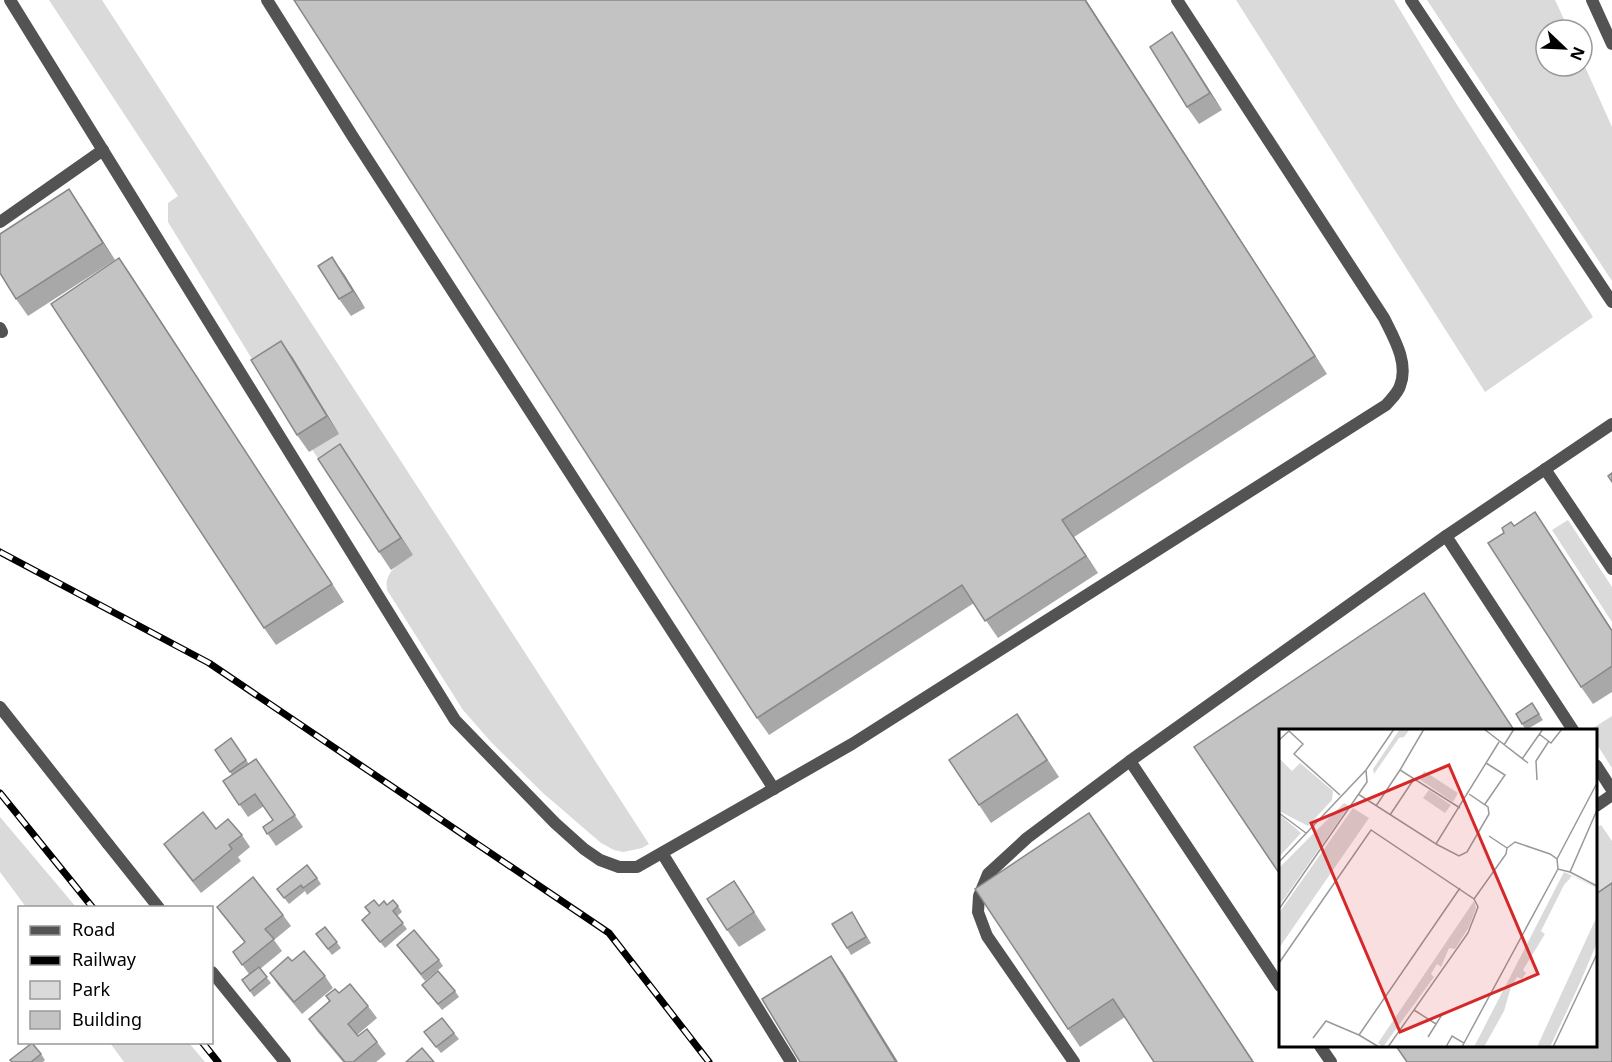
<svg xmlns="http://www.w3.org/2000/svg" width="1612" height="1062" font-family="'Noto Sans',sans-serif">
  <rect width="100%" height="100%" fill="#fff"/>
  <!-- green -->
  <g fill="#dadada">
    <path d="M49,0H102L649,844L642,848L623,852L614,850L601,843L543,793L492,743L463,710L387,590C384,571 399,564 413,555L330,476L263,377L168,222V203L178,196Z"/>
    <polygon points="1236,0 1394,0 1454,100 1593,317 1485,392"/>
    <polygon points="1427,0 1555,0 1569,30 1546,30 1546,66 1582,66 1582,60 1612,127 1612,281"/>
    <polygon points="1568,520 1612,587 1612,622 1552,530"/>
    <polygon points="1612,716 1612,768 1596,743 1596,730 1590,730"/>
    <polygon points="0,817 76,907 26,907 0,872"/>
    <polygon points="1601,825 1612,841 1612,901 1596,912 1596,828"/>
    <polygon points="110,1043 189,1043 205,1062 124,1062"/>
  </g>
  <g fill="none" stroke-linecap="round" stroke-linejoin="round">
    <!-- lane -->
    <g stroke="#535353" stroke-width="12">
      <path d="M10,0L455,720L555,823L584,849L600,860L619,867H637L852,744L1386,405C1391,399 1398,393 1400,386C1409,363 1394,338 1384,318L1177,0"/>
      <polyline points="267,0 353,137 774,789"/>
      <polyline points="1411,0 1612,302"/>
      <polyline points="0,222 103,150"/>
      <polyline points="0,328 2,332"/>
      <polyline points="1545,469 1612,569"/>
      <polyline points="1446,536 1573,730"/>
      <polyline points="0,707 108,844"/>
      <polyline points="1596,765 1612,790"/>
      <polyline points="1596,806 1612,795"/>
      <polyline points="662,853 791,1062"/>
      <polyline points="1280,986 1130,761 1446,536 1612,424"/>
      <polyline points="1320,1046 1331,1062"/>
      <polyline points="1074,1062 987,936 978,912 979,896 988,874 1027,838 1130,761"/>
    </g>
    <!-- street -->
    <g stroke="#535353" stroke-width="12">
      <polyline points="1592,0 1612,44"/>
      <polyline points="108,844 159,908"/>
      <polyline points="212,972 285,1062"/>
    </g>
    <!-- rail casing -->
    <g stroke="#000" stroke-width="7">
      <g id="rail">
        <polyline points="0,552 209,663 609,933 709,1062"/>
        <polyline points="0,793 93,908"/>
        <polyline points="202,1042 218,1062"/>
      </g>
    </g>
    <!-- rail -->
    <use href="#rail" stroke="#fff" stroke-width="4.5" stroke-dasharray="14" stroke-linecap="butt"/>
  </g>
  <!-- wall -->
  <g fill="#a8a8a8">
    <polygon points="294,0 1086,0 1327,374 1074,537 1098,573 998,638 974,603 769,735 757,718"/>
    <polygon points="1184,50 1222,110 1199,124 1187,107"/>
    <polygon points="81,207 115,260 28,316 16,299"/>
    <polygon points="119,258 344,602 276,645 264,628"/>
    <polygon points="344,274 365,308 351,316 339,299"/>
    <polygon points="281,341 293,358 339,434 309,452 297,435"/>
    <polygon points="352,462 413,555 391,570 379,552"/>
    <polygon points="1514,526 1547,530 1612,630 1612,692 1593,704 1581,687"/>
    <polygon points="1532,703 1543,720 1526,730 1522,724"/>
    <polygon points="1029,731 1059,777 991,823 979,805"/>
    <polygon points="231,738 249,764 256,759 303,827 276,846 263,827 273,820 264,806 248,817 223,781 232,775 215,750"/>
    <polygon points="216,829 242,835 250,847 238,857 241,861 201,893 172,856 164,844"/>
    <polygon points="1101,830 1125,1017 1080,1047 1068,1029"/>
    <polygon points="317,878 321,884 307,895 305,891 289,904 277,889"/>
    <polygon points="746,899 766,930 739,947 727,930"/>
    <polygon points="387,905 398,906 402,912 397,916 407,929 385,948 362,920 370,913 365,907"/>
    <polygon points="217,907 283,915 291,926 274,940 282,951 260,969 271,983 254,997 242,980 249,974 233,952 245,943"/>
    <polygon points="852,912 871,943 851,955 847,948"/>
    <polygon points="325,927 341,948 332,955 316,934"/>
    <polygon points="397,945 439,960 443,966 425,981"/>
    <polygon points="292,961 325,976 333,988 302,1014 278,985 270,973"/>
    <polygon points="422,985 455,991 459,997 442,1010"/>
    <polygon points="339,993 368,1006 377,1018 357,1035 377,1042 386,1054 376,1062 343,1062 317,1031 309,1019 329,1001 326,996"/>
    <polygon points="424,1032 454,1033 459,1039 441,1053"/>
    <polygon points="41,1054 45,1060 43,1062 12,1062"/>
  </g>
  <!-- shaded-wall -->
  <g fill="#888">
    <polygon points="1085,0 1086,0 1327,374 1315,356"/>
    <polygon points="1172,32 1184,50 1222,110 1210,93"/>
    <polygon points="69,189 81,207 115,260 103,243"/>
    <polygon points="332,257 344,274 365,308 353,291"/>
    <polygon points="119,258 131,275 344,602 332,584"/>
    <polygon points="281,341 293,358 339,434 327,416"/>
    <polygon points="340,444 352,462 413,555 401,538"/>
    <polygon points="1535,512 1612,630 1612,631"/>
    <polygon points="1062,520 1074,537 1098,573 1086,556"/>
    <polygon points="1089,813 1101,830 1254,1062 1253,1062"/>
    <polygon points="831,956 843,973 898,1062 896,1062"/>
  </g>
  <!-- building -->
  <g fill="#c3c3c3" stroke="#888" stroke-width="1.5">
    <polygon points="294,0 1085,0 1315,356 1062,520 1086,556 985,621 962,585 757,718"/>
    <polygon points="1172,32 1210,93 1187,107 1150,47"/>
    <polygon points="69,189 103,243 16,299 0,273 0,234"/>
    <polygon points="332,257 353,291 339,299 318,266"/>
    <polygon points="119,258 332,584 264,628 51,304"/>
    <polygon points="281,341 327,416 297,435 251,360"/>
    <polygon points="340,444 401,538 379,552 318,459"/>
    <polygon points="1612,473 1612,482 1608,476"/>
    <polygon points="1535,512 1612,631 1612,666 1581,687 1488,543 1504,533 1502,528 1511,522 1514,526"/>
    <polygon points="1424,593 1514,730 1281,730 1281,876 1194,747"/>
    <polygon points="1532,703 1539,714 1522,724 1516,714"/>
    <polygon points="1017,714 1047,760 979,805 949,760"/>
    <polygon points="231,738 246,760 230,772 215,750"/>
    <polygon points="256,759 295,815 267,834 263,827 273,820 255,794 239,805 223,781"/>
    <polygon points="203,812 216,829 228,819 242,835 229,845 232,849 193,881 164,844"/>
    <polygon points="1089,813 1253,1062 1154,1062 1113,999 1068,1029 975,889"/>
    <polygon points="307,865 317,878 303,888 301,885 284,898 277,889"/>
    <polygon points="253,877 283,915 265,929 274,939 242,965 233,952 245,942 217,907"/>
    <polygon points="734,881 754,912 727,930 707,899"/>
    <polygon points="1612,883 1612,1062 1407,1062 1396,1046 1596,1046 1596,894"/>
    <polygon points="374,900 379,906 384,901 387,905 393,900 398,906 393,911 403,923 380,942 362,920 370,913 365,907"/>
    <polygon points="852,912 866,937 847,948 832,924"/>
    <polygon points="325,927 337,942 328,949 316,934"/>
    <polygon points="414,930 439,960 421,974 397,945"/>
    <polygon points="304,951 325,976 294,1002 270,973 288,957 292,961"/>
    <polygon points="831,956 896,1062 800,1062 762,999"/>
    <polygon points="259,967 267,977 250,991 242,980"/>
    <polygon points="438,971 455,991 438,1004 422,985"/>
    <polygon points="350,984 368,1006 348,1024 358,1036 367,1029 377,1042 353,1062 345,1062 309,1019 330,1001 326,996 335,989 339,993"/>
    <polygon points="442,1018 454,1033 436,1047 424,1032"/>
    <polygon points="32,1043 41,1054 31,1062 12,1062 10,1060"/>
    <polygon points="422,1048 434,1062 406,1062"/>
  </g>
  <!-- overview -->
  <g transform="translate(1279 729)">
    <rect width="318" height="318" fill="#fff"/>
    <path d="M121,0H131L125,8L120,9L95,45L94,40ZM0,29L13,42L21,34L54,62L53,71L29,97L0,82ZM145,42L179,64L174,73L140,50ZM150,61L172,76L166,84L144,69ZM65,74L70,77L0,177V139ZM74,79L90,89L0,219V184ZM0,85L22,104L0,128ZM285,143L318,158V159L293,147L285,156L262,202L266,205L244,241L247,244L243,250L238,248L232,258L225,282L205,318H195ZM195,172L197,179L190,198L176,220L170,219L162,238L158,235L152,245L155,248L104,318L99,314ZM318,187V214L300,256L271,318H258Z" fill="#dadada"/>
    <path fill="none" stroke="#999" stroke-width="1.5" d="M145,0L121,41L181,79M205,0L249,34M260,5L272,14L283,0M0,11L10,2L24,15L15,25L61,66M225,16L235,0M243,30L264,0M258,51L257,32L270,12M79,65L157,115L220,13M206,75L226,46L207,34M97,77L121,41M0,84L27,104M111,86L135,50M157,115L180,127L188,123L210,85L209,78L190,65M228,119L236,113L271,125L278,130L279,140M278,130L318,54M0,133L87,41L115,0M291,143L318,157M195,170L227,125L228,119L210,107M0,180L88,53L87,41M0,234L92,101L195,170L199,178L189,204L109,318M135,281L157,295M80,306L100,318M149,308L164,284M34,309L47,292L80,306L181,159M185,314L279,140L291,143L318,81M167,318L173,307L185,314L183,318M274,318L318,225"/>
    <path fill="#d62828" fill-opacity="0.15" stroke="#d62828" stroke-width="3" d="M170,36L259,245L121,303L32,94Z"/>
    <rect width="318" height="318" fill="none" stroke="#000" stroke-width="3"/>
  </g>
  <!-- legend -->
  <rect x="18" y="906" width="195" height="138" fill="#ffffff" stroke="#999999" stroke-width="1.5"/>
  <rect x="30" y="926" width="30" height="9" fill="#535353" stroke="#999999" stroke-width="1.5"/>
  <text x="72" y="936" font-size="18" fill="#000000">Road</text>
  <rect x="30" y="956" width="30" height="9" fill="#000000" stroke="#999999" stroke-width="1.5"/>
  <text x="72" y="966" font-size="18" fill="#000000">Railway</text>
  <rect x="30" y="981" width="30" height="18" fill="#dadada" stroke="#999999" stroke-width="1.5"/>
  <text x="72" y="996" font-size="18" fill="#000000">Park</text>
  <rect x="30" y="1011" width="30" height="18" fill="#c3c3c3" stroke="#999999" stroke-width="1.5"/>
  <text x="72" y="1026" font-size="18" fill="#000000">Building</text>
  <!-- north arrow -->
  <g transform="translate(1564 48) rotate(113)"><circle r="28" fill="#ffffff" stroke="#999999" stroke-width="1.5"/>
  <path d="M0-4.5L10 22L0 15L-10 22Z" fill="#000000"/>
  <text y="-9" font-size="16" font-weight="bold" text-anchor="middle" fill="#000000">N</text>
  </g>
</svg>
